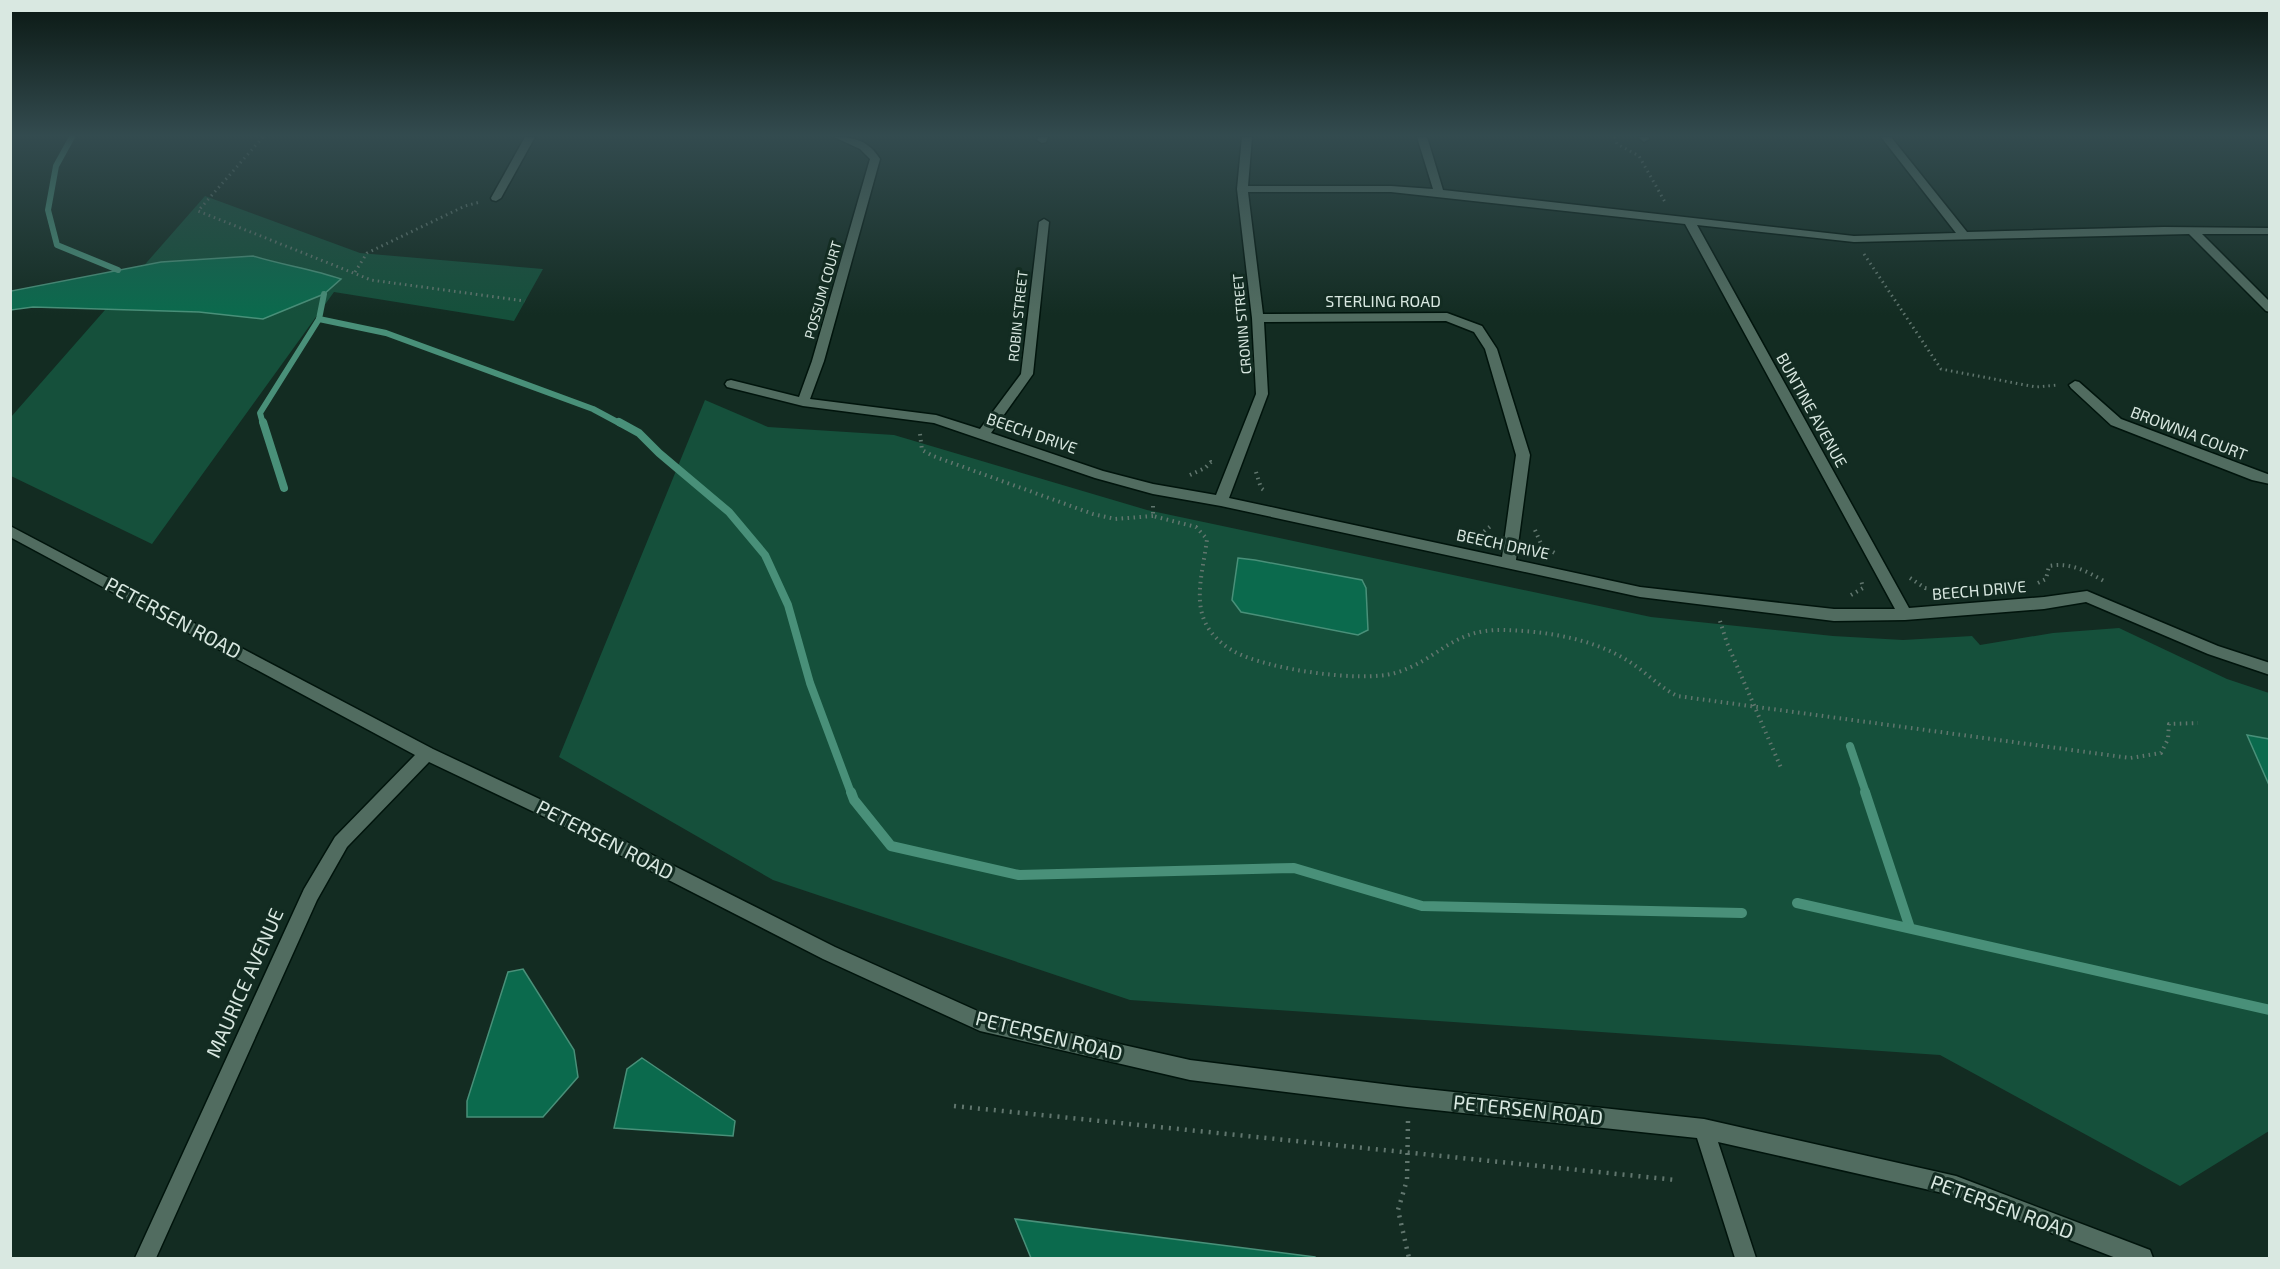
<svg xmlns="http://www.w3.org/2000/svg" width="2280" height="1269" font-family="'Exo 2',sans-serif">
  <rect width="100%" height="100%" fill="#132c22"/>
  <!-- green -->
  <g fill="#15503b">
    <polygon points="205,196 360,253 543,269 514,321 334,292 152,544 11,476 11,417"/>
    <polygon points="705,400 768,427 894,435 1147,510 1651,617 1833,636 1903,640 1972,636 1980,645 2053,633 2119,628 2227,679 2269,693 2269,1131 2180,1186 1940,1055 1130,1000 773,880 559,757"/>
  </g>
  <!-- water -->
  <g fill="#0b6a4d" stroke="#499079" stroke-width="1.5">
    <path d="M253,256C282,265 312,269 341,279L324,294L263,319L199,312L33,307L11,310V291L161,262Z"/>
    <polygon points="1238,558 1255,560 1362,580 1366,588 1368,630 1358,635 1241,612 1232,600"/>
    <polygon points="2247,735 2269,739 2269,785"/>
    <polygon points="523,969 574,1050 578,1077 543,1117 467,1117 467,1101 508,972"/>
    <polygon points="642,1058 735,1121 733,1136 614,1128 627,1069"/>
    <polygon points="1015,1219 1315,1257 1316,1258 1031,1258"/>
  </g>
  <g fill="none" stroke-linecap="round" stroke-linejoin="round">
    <!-- stream-far2 -->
    <g stroke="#499079" stroke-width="6">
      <polyline points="72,137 56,166 48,210 57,245 118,270"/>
      <polyline points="324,294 319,319 386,333 593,409 621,424"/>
      <polyline points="263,424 260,413 319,319"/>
    </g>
    <!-- stream-far1 -->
    <g stroke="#499079" stroke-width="8">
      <polyline points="263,422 284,488"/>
      <polyline points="619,422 639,433 659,453 729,512 765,555 788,605 810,683 851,793"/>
      <polyline points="1850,746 1866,793"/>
    </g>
    <!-- stream -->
    <g stroke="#499079" stroke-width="10">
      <polyline points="851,792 854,800 891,846 1019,875 1294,868 1422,906 1742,913"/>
      <polyline points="1865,792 1910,928"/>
      <polyline points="1797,903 2270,1010"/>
    </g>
    <!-- minor casing -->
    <g stroke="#00140c" stroke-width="3">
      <g id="minor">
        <polygon points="525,137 535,137 501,198 496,201 492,200 491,198"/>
        <path d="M834,137C855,137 869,141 880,159L824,361L810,399L936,415L980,429L1021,374L1039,222L1044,219L1049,222L1033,374L991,433L1103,471L1153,484L1216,495L1256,394L1252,318L1237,189L1242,137H1252L1248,186H1391L1433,189L1417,137H1427L1443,190L1854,236L1956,233L1881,137H1891L1967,232L2164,227L2270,228V234H2202L2270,302V312L2266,311L2189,234L1854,242L1697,225L1909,608L2044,597L2087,591L2218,646L2270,663V675L2208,654L2086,602L2044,609L1905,620L1834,621L1640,597L1221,506L1153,494L1095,478L934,423L803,406L727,387L725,384L727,381L731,380L799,397L812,361L870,159L860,149ZM1248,192H1391L1685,224L1895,609H1834L1640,587L1516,560L1530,455L1497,349L1482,326L1447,313L1263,314ZM1446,321L1474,332L1485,349L1516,455L1502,557L1229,498L1268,394L1264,322Z"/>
        <polygon points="1038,137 1048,137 1046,142 1042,143 1037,140"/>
        <polygon points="1638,137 1648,137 1649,139 1644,142"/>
        <polygon points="2075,381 2079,382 2121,419 2270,475 2270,484 2252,480 2111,425 2071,388 2069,385"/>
        <polygon points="10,526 433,749 565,811 835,947 982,1013 1190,1060 1407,1087 1704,1119 1956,1176 2150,1250 2153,1258 2116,1258 1956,1196 1718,1142 1756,1258 1735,1258 1697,1138 1407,1107 1190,1080 980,1031 823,959 553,821 429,762 347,847 317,900 156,1258 135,1258 304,889 335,837 415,755 10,537"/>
      </g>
    </g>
    <!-- path-far2 -->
    <g stroke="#61766e" stroke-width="3" stroke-dasharray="1.5 4" stroke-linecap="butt">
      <polyline points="263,137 198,211 371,280 525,301"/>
      <polyline points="1615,137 1617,144 1639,156 1665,202"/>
      <polyline points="1864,254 1941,369 2036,387 2058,385"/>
      <polyline points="355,272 367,253 465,206 480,202"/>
    </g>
    <!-- path-far1 -->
    <g stroke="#61766e" stroke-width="4" stroke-dasharray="1.5 4.5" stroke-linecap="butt">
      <polyline points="920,434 922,450 933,456 1093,514 1115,519 1153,516"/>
      <polyline points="1256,472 1261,488 1265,491"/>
      <polyline points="1190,475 1205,468 1211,462 1214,463"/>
      <path d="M1153,506V516L1196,527L1207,539C1204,566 1193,599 1206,624C1212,636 1224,646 1235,652C1267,669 1360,683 1395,673C1439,660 1451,629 1503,630C1544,631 1590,638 1625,659C1644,670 1658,686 1677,696L2130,758L2161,753L2168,739L2169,724L2198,723"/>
      <polyline points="1535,530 1542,546 1555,553"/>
      <polyline points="1473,535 1481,534 1493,524"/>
      <polyline points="1910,578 1925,588 1938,590"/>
      <path d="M2038,583L2046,579L2049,566C2070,562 2086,571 2104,581"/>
      <polyline points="1851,595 1863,588 1861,580"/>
      <polyline points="1720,621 1727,643 1782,770"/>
    </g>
    <!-- path -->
    <g stroke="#61766e" stroke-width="4.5" stroke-dasharray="2 6" stroke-linecap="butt">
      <polyline points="954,1106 1676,1180"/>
      <polyline points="1408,1121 1407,1180 1398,1210 1409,1258"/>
    </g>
    <!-- minor -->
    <use href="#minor" fill="#516c60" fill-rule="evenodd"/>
  </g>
  <!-- sky -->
  <linearGradient id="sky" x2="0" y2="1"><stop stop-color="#0a1813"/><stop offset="0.43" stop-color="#334b4f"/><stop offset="1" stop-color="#334b4f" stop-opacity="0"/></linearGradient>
  <rect width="2280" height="315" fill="url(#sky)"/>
  <g text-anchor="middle" stroke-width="6" stroke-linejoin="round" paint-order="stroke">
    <!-- far-street labels -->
    <g font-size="14" fill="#d9e8e1" stroke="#132c22">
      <text transform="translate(823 290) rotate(-74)" y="5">POSSUM COURT</text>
      <text transform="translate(1018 316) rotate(-84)" y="5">ROBIN STREET</text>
      <text transform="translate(1242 324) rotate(-95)" y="5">CRONIN STREET</text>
    </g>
    <!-- street labels -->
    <g font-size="16" fill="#d9e8e1" stroke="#132c22">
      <text x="1383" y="307">STERLING ROAD</text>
      <text transform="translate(1812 410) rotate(61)" y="6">BUNTINE AVENUE</text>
      <text transform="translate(1032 433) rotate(19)" y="6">BEECH DRIVE</text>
      <text transform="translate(2189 433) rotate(21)" y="6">BROWNIA COURT</text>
      <text transform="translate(1503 544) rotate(12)" y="6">BEECH DRIVE</text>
      <text transform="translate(1979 590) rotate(-5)" y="6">BEECH DRIVE</text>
    </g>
    <!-- near-street labels -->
    <g font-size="20" fill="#d9e8e1" stroke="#132c22">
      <text transform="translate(173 618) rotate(28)" y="7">PETERSEN ROAD</text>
      <text transform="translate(605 840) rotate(27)" y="7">PETERSEN ROAD</text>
      <text transform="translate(245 983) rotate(-66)" y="7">MAURICE AVENUE</text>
      <text transform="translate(1049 1036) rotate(14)" y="7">PETERSEN ROAD</text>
      <text transform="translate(1528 1110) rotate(6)" y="7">PETERSEN ROAD</text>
      <text transform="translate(2002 1207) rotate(20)" y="7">PETERSEN ROAD</text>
    </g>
  </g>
  <!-- border -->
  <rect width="2280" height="1269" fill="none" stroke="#d9e8e1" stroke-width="24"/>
</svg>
